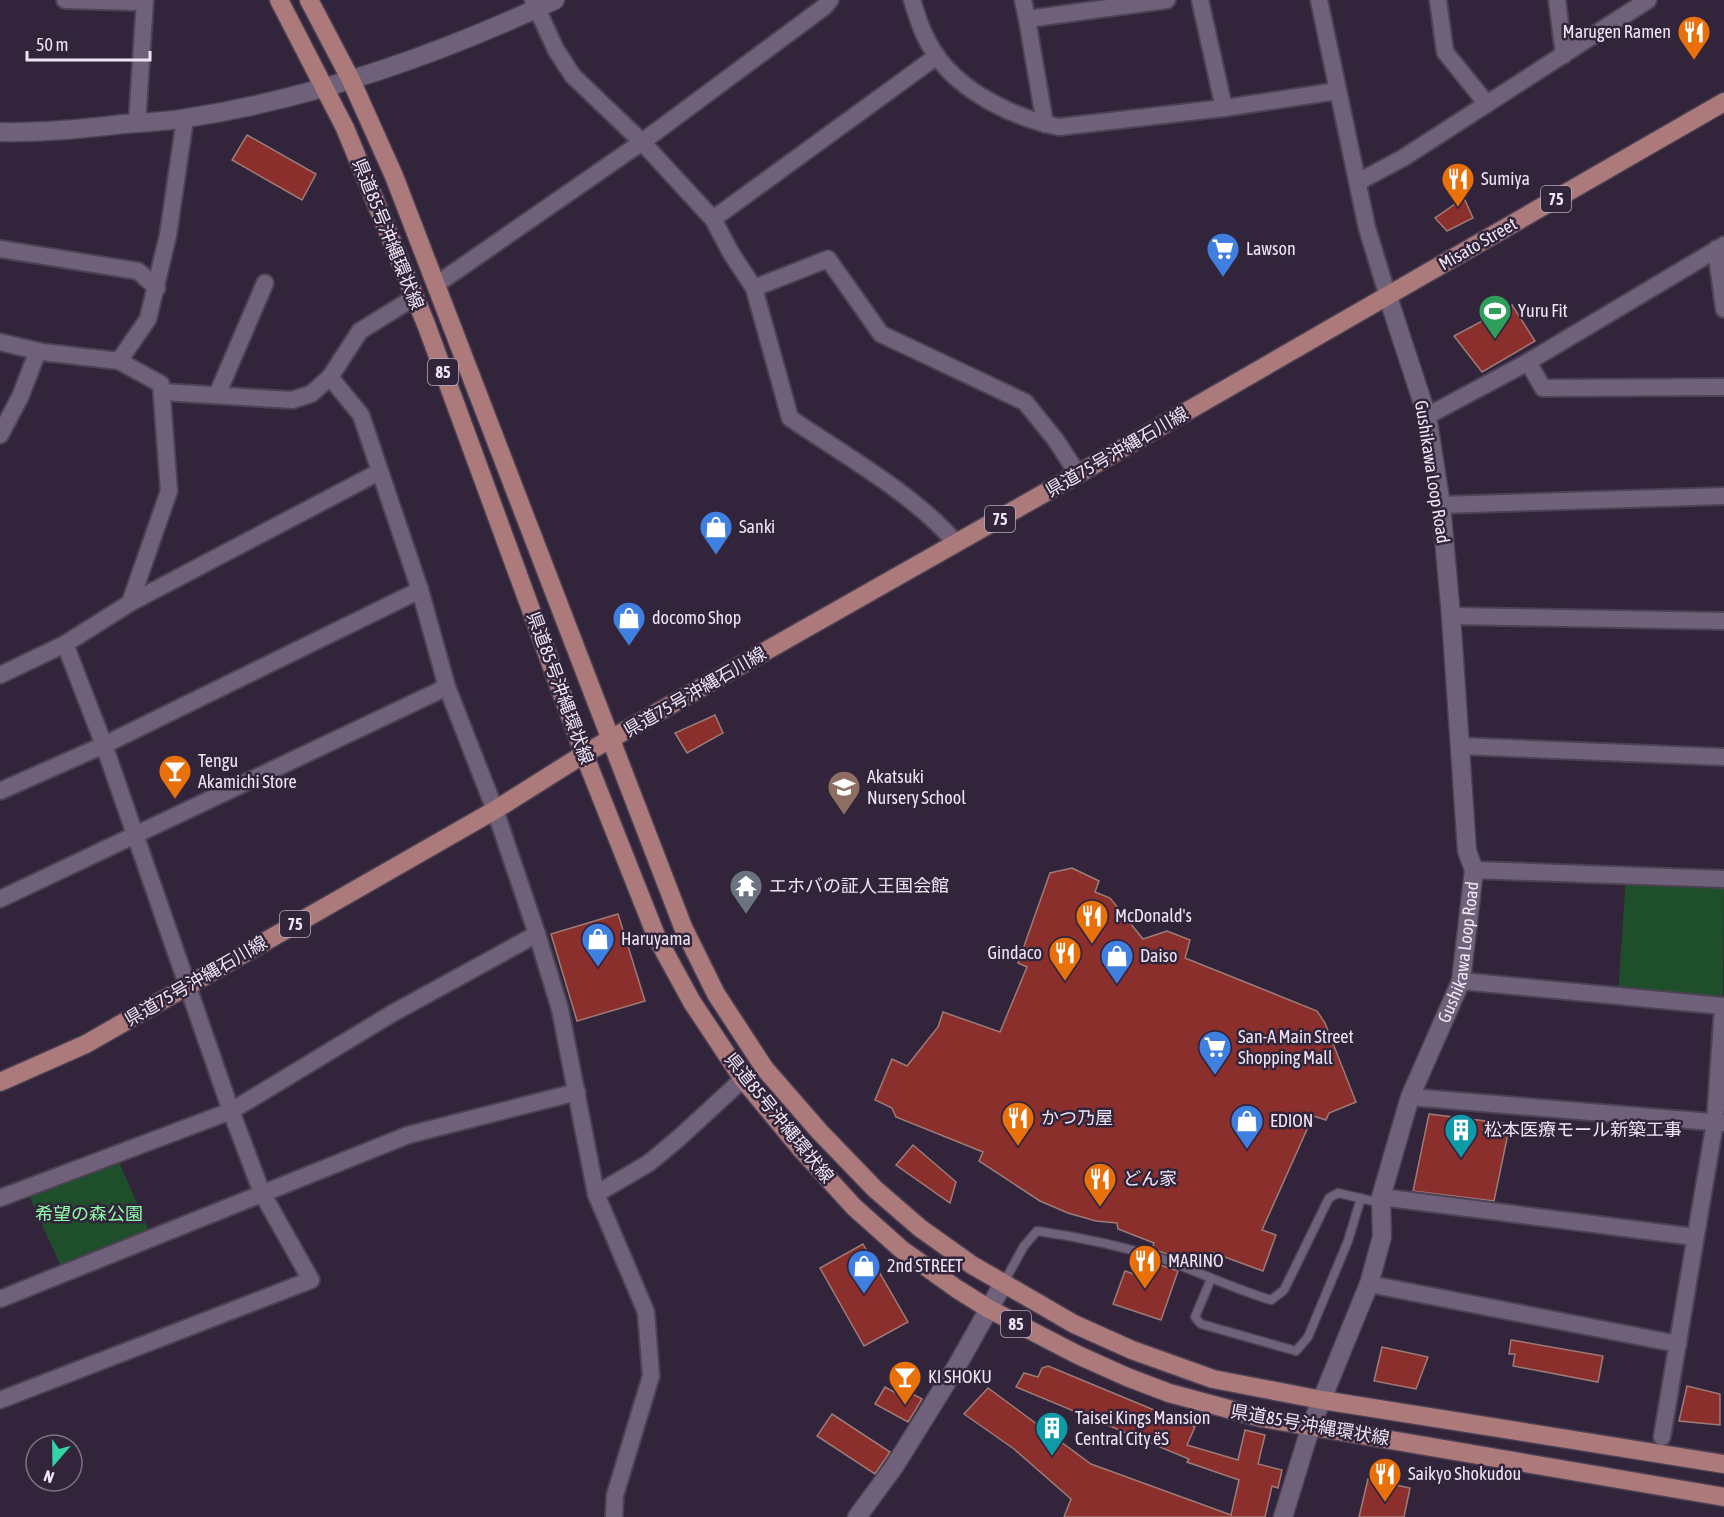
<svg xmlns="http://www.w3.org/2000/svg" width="1724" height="1517" font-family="'Asap Condensed','Noto Sans JP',sans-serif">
  <rect width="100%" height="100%" fill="#32253b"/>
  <!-- green -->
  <g fill="#1e4f2a">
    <polygon points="1626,875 1724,879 1723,1006 1618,996"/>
    <polygon points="116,1155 152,1238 64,1273 26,1189"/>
  </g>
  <!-- building -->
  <g fill="#8b2f2c" stroke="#9d7b77" stroke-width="1.5">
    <polygon points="247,135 316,174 302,200 232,160"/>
    <polygon points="1464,198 1473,218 1447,231 1435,218"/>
    <polygon points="1512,305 1535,341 1482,372 1454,336"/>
    <polygon points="715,715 723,733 687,753 675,733"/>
    <polygon points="1072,868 1099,881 1095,892 1110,898 1143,939 1167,931 1190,940 1185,958 1317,1011 1325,1023 1356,1102 1329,1113 1326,1120 1313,1116 1262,1230 1276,1235 1263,1271 1211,1252 1206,1264 1184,1255 1182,1259 1152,1249 1154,1243 1118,1229 1117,1223 1096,1221 1068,1213 1040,1201 979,1161 983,1152 896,1117 892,1108 875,1100 892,1059 907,1066 938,1027 943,1012 1000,1032 1027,967 1018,963 1050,873"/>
    <polygon points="618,914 645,1001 577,1021 551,934"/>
    <polygon points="1429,1114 1510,1124 1494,1201 1413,1191"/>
    <polygon points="913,1145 956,1182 950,1203 896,1165"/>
    <polygon points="863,1244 908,1322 864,1346 820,1268"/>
    <polygon points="1148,1261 1178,1271 1161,1320 1113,1304 1125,1271 1142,1277"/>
    <polygon points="1511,1340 1603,1356 1598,1382 1513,1366 1515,1354 1509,1354"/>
    <polygon points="1382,1347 1428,1357 1416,1389 1374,1381"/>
    <polygon points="1048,1366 1195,1427 1187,1445 1238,1460 1245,1430 1265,1435 1258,1464 1282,1470 1278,1488 1272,1486 1265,1517 1064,1517 1071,1499 1014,1449 964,1414 988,1388 1091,1464 1231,1515 1239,1480 1187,1462 1189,1459 1016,1387 1024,1373 1038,1377 1042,1368"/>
    <polygon points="1687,1386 1720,1394 1720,1425 1679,1421"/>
    <polygon points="885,1387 903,1397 907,1391 922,1399 908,1422 875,1404"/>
    <polygon points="832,1414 890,1452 875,1474 817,1436"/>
    <polygon points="1368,1479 1410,1488 1404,1517 1359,1517"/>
  </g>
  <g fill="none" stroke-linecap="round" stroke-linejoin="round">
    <!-- service casing -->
    <g stroke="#4d4154" stroke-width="11">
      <g id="service">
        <polyline points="1211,1279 1195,1317 1201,1324 1296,1351 1308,1337 1348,1241 1361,1198"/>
        <path d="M1003,1284L1024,1246L1037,1231C1079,1237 1122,1246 1163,1259C1199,1272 1234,1289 1271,1300L1284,1290L1329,1198L1338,1193L1381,1203"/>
      </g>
    </g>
    <!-- minor casing -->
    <g stroke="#4d4154" stroke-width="20">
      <g id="minor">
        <polyline points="65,0 134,2 136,0"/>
        <path d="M533,0L556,50L573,76L642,142L713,219L731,253L754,288L790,418C844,455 914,494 956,543"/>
        <path d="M912,0C918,20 924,38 936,55C962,93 1015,118 1059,127L1224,108L1337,91"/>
        <polyline points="1023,0 1027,19 1167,0"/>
        <polyline points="1200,0 1224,108"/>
        <polyline points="1319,0 1367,228 1388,297"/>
        <polyline points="1438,0 1445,52 1487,104"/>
        <polyline points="1557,0 1564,55"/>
        <polyline points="1027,19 1045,124"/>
        <polyline points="137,123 145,0"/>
        <polyline points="1358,182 1403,158 1648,0"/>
        <polyline points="713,219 937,56"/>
        <polyline points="0,249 138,271 157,288"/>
        <polyline points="1716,249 1724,309"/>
        <polyline points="437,284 642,142 824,7 830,0"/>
        <polyline points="754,288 828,259 881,334 1025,402 1055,439 1078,474"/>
        <polyline points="0,342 42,352 119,361 161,384 169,491 130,603"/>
        <polyline points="119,361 148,319 168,235 185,119"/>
        <polyline points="1528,362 1543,388 1724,387"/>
        <polyline points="330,377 361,415 420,590 447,687 495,810 537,934 560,1009 596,1194 646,1312 651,1376 615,1495 614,1517"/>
        <polyline points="163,392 292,400 311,394 330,377 360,331 415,297"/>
        <polyline points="217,395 265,283"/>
        <polyline points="1427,416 1528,362 1724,245"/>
        <polyline points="0,435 20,397 38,351"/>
        <polyline points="1441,505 1724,496"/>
        <polyline points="1451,616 1724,621"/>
        <polyline points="0,675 65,644 130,603 379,472"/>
        <polyline points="1460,746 1724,757"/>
        <polyline points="0,791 104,745 420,590"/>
        <polyline points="1474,870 1724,879"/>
        <polyline points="0,899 447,687"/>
        <polyline points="1461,981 1723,1006 1715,1122 1662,1437"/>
        <polyline points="1410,1097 1724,1123"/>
        <polyline points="596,1194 649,1163 679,1138 743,1079"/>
        <polyline points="1381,1197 1695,1237"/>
        <polyline points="0,1198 231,1111 393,1013 537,934"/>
        <polyline points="1369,1284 1678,1344"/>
        <polyline points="0,1299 408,1135 577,1092"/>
        <polyline points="0,1400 311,1280 262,1193 231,1111 104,745 65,644"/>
      </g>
    </g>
    <!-- tertiary casing -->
    <g stroke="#4d4154" stroke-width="21">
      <g id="tertiary">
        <path d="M0,132C41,133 82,129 123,124C144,122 166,122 187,118C315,98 438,55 555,0"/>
        <polyline points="857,1517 894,1467 958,1364 1003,1284"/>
      </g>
    </g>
    <!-- secondary casing -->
    <g stroke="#4d4154" stroke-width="21">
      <g id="secondary">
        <path id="s1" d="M1283,1517L1311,1426L1369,1284L1382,1237L1381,1197L1410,1097L1461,981L1474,870L1467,851L1451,616L1441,505L1427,416L1388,297"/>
      </g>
    </g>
    <!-- primary casing -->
    <g stroke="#4d4154" stroke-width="21">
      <g id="primary">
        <polyline points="279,0 345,128 426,324 584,754 657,938 692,1002 743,1079 801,1149 854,1207 901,1249 957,1289 989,1309 1078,1355 1127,1377 1169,1393 1262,1418 1724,1497"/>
        <polyline points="309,0 351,80 394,176 683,927 716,994 765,1069 819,1131 875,1189 920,1228 972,1265 1074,1324 1132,1350 1213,1379 1322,1400 1724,1464"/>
        <polyline points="0,1082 86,1044 495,810 584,754 1078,474 1724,102"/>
      </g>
    </g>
    <!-- service -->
    <use href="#service" stroke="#70617a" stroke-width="8"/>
    <!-- minor -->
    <use href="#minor" stroke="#70617a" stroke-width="16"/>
    <!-- tertiary -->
    <use href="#tertiary" stroke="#70617a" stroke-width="18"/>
    <!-- secondary -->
    <use href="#secondary" stroke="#70617a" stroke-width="18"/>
    <!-- primary -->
    <use href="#primary" stroke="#ad7a7c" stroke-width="18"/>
  </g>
  <!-- icons -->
  <defs>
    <g id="restaurant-pin" transform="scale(1.725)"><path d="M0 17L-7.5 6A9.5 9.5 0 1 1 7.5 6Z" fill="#e8710a" stroke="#32253b"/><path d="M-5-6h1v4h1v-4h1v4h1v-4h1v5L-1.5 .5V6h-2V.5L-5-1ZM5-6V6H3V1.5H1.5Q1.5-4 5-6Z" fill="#fff"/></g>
    <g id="supermarket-pin" transform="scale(1.725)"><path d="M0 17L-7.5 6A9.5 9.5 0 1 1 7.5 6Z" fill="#3f7fe0" stroke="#32253b"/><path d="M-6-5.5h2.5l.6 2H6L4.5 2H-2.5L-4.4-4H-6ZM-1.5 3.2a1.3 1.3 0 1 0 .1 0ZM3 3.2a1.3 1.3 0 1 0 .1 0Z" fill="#fff"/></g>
    <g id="stadium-pin" transform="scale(1.725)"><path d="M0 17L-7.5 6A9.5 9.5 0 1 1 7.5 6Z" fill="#2e9e5b" stroke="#32253b"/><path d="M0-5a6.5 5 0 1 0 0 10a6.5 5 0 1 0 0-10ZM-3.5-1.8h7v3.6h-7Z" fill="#fff"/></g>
    <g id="shop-pin" transform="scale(1.725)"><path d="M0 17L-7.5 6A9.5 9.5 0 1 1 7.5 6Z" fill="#3f7fe0" stroke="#32253b"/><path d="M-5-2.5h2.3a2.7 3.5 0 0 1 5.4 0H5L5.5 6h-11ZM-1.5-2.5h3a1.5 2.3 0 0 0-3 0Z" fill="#fff"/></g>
    <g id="bar-pin" transform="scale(1.725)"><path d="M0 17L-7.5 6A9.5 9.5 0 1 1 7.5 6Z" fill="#e8710a" stroke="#32253b"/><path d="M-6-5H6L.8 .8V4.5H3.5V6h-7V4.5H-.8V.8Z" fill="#fff"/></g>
    <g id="school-pin" transform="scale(1.725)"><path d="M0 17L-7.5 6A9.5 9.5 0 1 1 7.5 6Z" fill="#8d6e63" stroke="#32253b"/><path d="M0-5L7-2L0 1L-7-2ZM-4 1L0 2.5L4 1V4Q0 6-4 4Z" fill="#fff"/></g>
    <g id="temple-pin" transform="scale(1.725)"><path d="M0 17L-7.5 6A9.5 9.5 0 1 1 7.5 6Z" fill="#6b7280" stroke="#32253b"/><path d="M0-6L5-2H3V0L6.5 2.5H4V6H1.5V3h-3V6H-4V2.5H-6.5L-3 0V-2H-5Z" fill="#fff"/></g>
    <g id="building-pin" transform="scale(1.725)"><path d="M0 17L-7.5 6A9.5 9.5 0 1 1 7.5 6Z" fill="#0f9aa8" stroke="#32253b"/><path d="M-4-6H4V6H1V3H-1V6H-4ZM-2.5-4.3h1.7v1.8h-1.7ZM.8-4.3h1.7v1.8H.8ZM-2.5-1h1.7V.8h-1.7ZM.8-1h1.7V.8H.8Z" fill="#fff"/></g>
  </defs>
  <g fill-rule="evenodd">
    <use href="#restaurant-pin" x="1694" y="32"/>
    <use href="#restaurant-pin" x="1458" y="179"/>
    <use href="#supermarket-pin" x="1223" y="249"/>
    <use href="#stadium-pin" x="1495" y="311"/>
    <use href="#shop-pin" x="716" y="527"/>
    <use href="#shop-pin" x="629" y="618"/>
    <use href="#bar-pin" x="175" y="771"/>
    <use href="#school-pin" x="844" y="787"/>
    <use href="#temple-pin" x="746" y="886"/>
    <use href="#restaurant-pin" x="1092" y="916"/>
    <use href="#shop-pin" x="598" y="939"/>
    <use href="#restaurant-pin" x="1065" y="953"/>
    <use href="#shop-pin" x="1117" y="956"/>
    <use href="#supermarket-pin" x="1215" y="1047"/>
    <use href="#restaurant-pin" x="1018" y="1118"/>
    <use href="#shop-pin" x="1247" y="1121"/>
    <use href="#building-pin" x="1461" y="1130"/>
    <use href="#restaurant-pin" x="1100" y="1179"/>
    <use href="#restaurant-pin" x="1145" y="1261"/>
    <use href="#shop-pin" x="864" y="1266"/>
    <use href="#bar-pin" x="905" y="1377"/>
    <use href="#building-pin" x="1052" y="1428"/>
    <use href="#restaurant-pin" x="1385" y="1474"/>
  </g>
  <g text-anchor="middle" stroke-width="5" stroke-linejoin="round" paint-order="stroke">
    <!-- shield labels -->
    <g fill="#32253b" stroke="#b6abbc" stroke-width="1.5">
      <rect x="1541" y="186" width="30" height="26" rx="4.5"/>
      <rect x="428" y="359" width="30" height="26" rx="4.5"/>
      <rect x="985" y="506" width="30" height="26" rx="4.5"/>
      <rect x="280" y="911" width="30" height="26" rx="4.5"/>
      <rect x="1001" y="1311" width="30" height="26" rx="4.5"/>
    </g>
    <g font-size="16" font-weight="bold" fill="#eee5f4">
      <text x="1556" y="205">75</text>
      <text x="443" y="378">85</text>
      <text x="1000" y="525">75</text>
      <text x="295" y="930">75</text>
      <text x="1016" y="1330">85</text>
    </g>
    <!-- poi labels -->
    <g font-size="18" fill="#eee5f4" stroke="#32253b" text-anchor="start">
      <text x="1671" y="38" text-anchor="end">Marugen Ramen</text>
      <text x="1481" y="185">Sumiya</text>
      <text x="1246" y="255">Lawson</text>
      <text x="1518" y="317">Yuru Fit</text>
      <text x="739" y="533">Sanki</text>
      <text x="652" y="624">docomo Shop</text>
      <text x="198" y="767">Tengu<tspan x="198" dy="21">Akamichi Store</tspan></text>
      <text x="867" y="783">Akatsuki<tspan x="867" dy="21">Nursery School</tspan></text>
      <text x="769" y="892">エホバの証人王国会館</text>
      <text x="1115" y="922">McDonald's</text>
      <text x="621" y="945">Haruyama</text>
      <text x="1042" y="959" text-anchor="end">Gindaco</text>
      <text x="1140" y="962">Daiso</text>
      <text x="1238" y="1043">San-A Main Street<tspan x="1238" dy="21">Shopping Mall</tspan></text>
      <text x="1041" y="1124">かつ乃屋</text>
      <text x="1270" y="1127">EDION</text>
      <text x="1484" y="1136">松本医療モール新築工事</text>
      <text x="1123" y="1185">どん家</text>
      <text x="1168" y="1267">MARINO</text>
      <text x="887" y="1272">2nd STREET</text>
      <text x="928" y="1383">KI SHOKU</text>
      <text x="1075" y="1424">Taisei Kings Mansion<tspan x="1075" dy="21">Central City ëS</tspan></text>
      <text x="1408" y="1480">Saikyo Shokudou</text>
    </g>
    <!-- street labels -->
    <g font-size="18" fill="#eee5f4" stroke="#32253b">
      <text transform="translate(388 234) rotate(68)" y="6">県道85号沖縄環状線</text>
      <text transform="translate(1478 244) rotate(-30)" y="6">Misato Street</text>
      <text transform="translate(1117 452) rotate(-30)" y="6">県道75号沖縄石川線</text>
      <text transform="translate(1432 472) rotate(81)" y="6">Gushikawa Loop Road</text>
      <text transform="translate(560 688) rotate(70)" y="6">県道85号沖縄環状線</text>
      <text transform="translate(695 692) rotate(-30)" y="6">県道75号沖縄石川線</text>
      <text dy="6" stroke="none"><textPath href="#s1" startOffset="596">Gushikawa Loop Road</textPath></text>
      <text transform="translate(196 981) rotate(-30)" y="6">県道75号沖縄石川線</text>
      <text transform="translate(779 1118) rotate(51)" y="6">県道85号沖縄環状線</text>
      <text transform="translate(1310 1425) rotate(10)" y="6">県道85号沖縄環状線</text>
    </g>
    <!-- park labels -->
    <g font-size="18" fill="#8ffda6" stroke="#32253b">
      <text x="89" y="1220">希望の森公園</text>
    </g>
  </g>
  <!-- north arrow -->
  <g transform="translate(54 1463) rotate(200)"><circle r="28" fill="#32253b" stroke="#7d7285" stroke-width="1.5"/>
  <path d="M0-4.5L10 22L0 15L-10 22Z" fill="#34d4a8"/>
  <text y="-9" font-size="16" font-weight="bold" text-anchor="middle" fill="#eee5f4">N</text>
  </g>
  <!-- scale -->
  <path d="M27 51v9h123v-9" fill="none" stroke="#eee5f4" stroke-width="3"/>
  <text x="36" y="51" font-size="18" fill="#eee5f4" stroke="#32253b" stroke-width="4.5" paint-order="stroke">50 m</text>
</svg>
